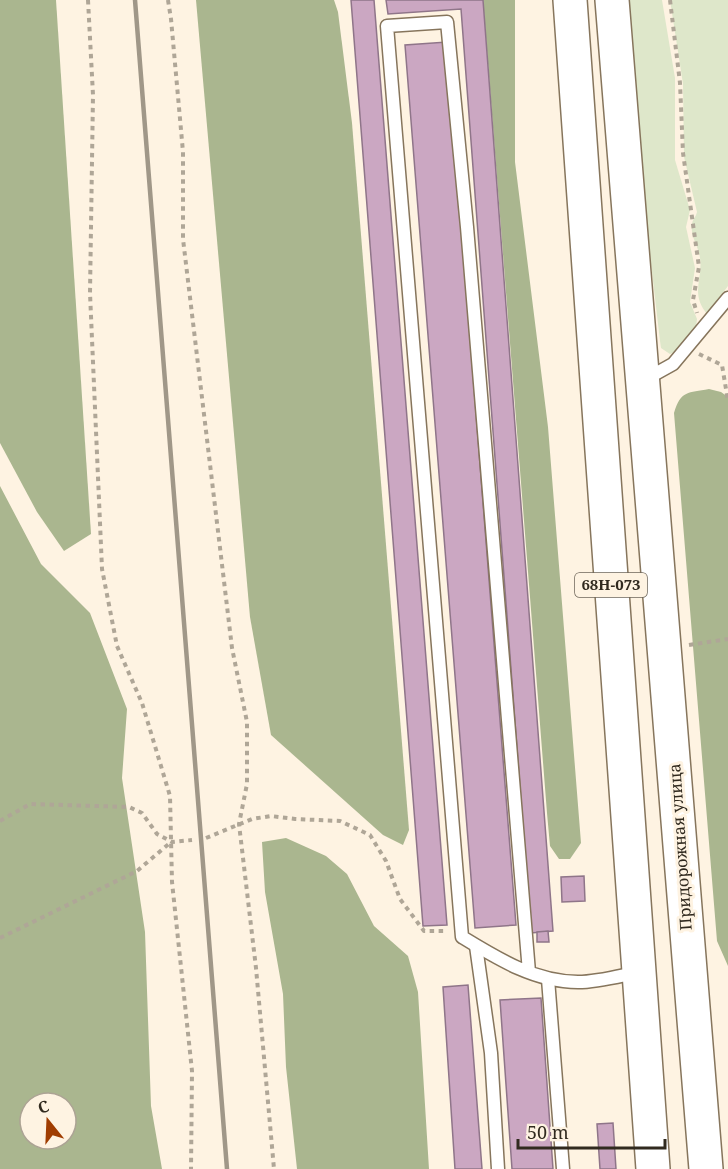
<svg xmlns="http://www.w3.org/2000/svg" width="728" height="1169" font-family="'Noto Serif',serif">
  <rect width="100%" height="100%" fill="#fef3e2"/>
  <!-- green -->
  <g fill="#dee7ca">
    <polygon points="628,0 662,0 675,78 675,160 690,210 686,227 695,268 690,302 697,319 696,327 677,351 670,354 661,348 660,341 650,255"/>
    <path d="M670,0H728V286L707,314C690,293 703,280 700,258C699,247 690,236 692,225C692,220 696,217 697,212L684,157L683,84Z"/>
  </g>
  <!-- forest -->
  <g fill="#aab68f" fill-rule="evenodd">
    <polygon points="0,0 56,0 91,534 64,551 37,512 0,443"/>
    <polygon points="196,0 334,0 338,12 352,123 409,830 403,845 383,835 271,735 250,617"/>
    <polygon points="483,0 515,0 515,162 548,427 581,843 570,859 559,859 550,846 547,813"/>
    <path d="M709,389L721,392L728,397V966L717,941L674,413C681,390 688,393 709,389Z"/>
    <path d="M0,486L41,564L90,613L127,709L122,778L145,932L151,1106L162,1169H0ZM30,1103H66V1139H30Z"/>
    <polygon points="286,838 326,856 347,874 374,926 408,956 418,992 429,1169 297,1169 286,1067 283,994 265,892 262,842"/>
  </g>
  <!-- building -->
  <g fill="#cba7c2" stroke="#8f7589" stroke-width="1.5">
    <polygon points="351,0 374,0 447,925 423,926"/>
    <polygon points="386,0 483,0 553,931 531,933 461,9 388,14"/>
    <polygon points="447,42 516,925 475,928 405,45"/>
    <polygon points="584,876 585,901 562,902 561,877"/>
    <polygon points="548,931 549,942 537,942 537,932"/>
    <polygon points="468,985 482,1169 455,1169 443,987"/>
    <polygon points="541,998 553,1169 512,1169 500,1000"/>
    <polygon points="613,1123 616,1169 600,1169 597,1124"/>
  </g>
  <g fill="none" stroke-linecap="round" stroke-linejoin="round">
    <!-- lane casing -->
    <g stroke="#86755c" stroke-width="15">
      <g id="lane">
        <polyline points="646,379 673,364 728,298"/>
        <polyline points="476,946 491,1053 498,1169"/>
        <path d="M529,972L467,227L447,22L387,26L462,937C498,959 535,982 578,982C598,982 619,976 639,972"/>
        <polyline points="548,979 563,1169"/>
      </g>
    </g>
    <!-- primary casing -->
    <g stroke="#86755c" stroke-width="36">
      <g id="primary">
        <polyline points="570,0 653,1169"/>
        <polyline points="612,0 706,1169"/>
      </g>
    </g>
    <!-- path -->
    <g stroke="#afa697" stroke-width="4" stroke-dasharray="4.5 4.5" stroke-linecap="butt">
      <polyline points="88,0 93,95 90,293 102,569 117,646 142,703 170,796 172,882 192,1071 191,1169"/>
      <polyline points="168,0 171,19 183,152 183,239 232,648 247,722 247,784 239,824 256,968 274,1169"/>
      <polyline points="670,0 680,83 683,153 699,267 693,300 697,313"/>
      <polyline points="699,354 722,365 728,401"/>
      <polyline points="689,645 728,639"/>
      <polyline points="0,821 30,804 129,807 142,813 157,834 172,842 192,840"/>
      <polyline points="206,838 252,819 271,816 295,819 340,821 370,835 386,861 400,899 424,931 447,931"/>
      <polyline points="0,938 137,871 171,842"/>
    </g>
    <!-- lane -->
    <use href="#lane" stroke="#fff" stroke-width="12"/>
    <!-- primary -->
    <use href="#primary" stroke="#fff" stroke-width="33"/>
    <!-- rail -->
    <polyline stroke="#a09788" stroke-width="4.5" points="135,0 227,1169"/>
  </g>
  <g text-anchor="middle" stroke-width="6" stroke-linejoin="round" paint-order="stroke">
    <!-- shield labels -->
    <rect fill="#fef3e2" stroke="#6e665a" stroke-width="1.5" x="575" y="573" width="72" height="24" rx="4.5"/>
    <g font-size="15" font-weight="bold" fill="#312a1f">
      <text x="611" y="590">68Н-073</text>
    </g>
    <!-- street labels -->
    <g font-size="16" fill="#312a1f" stroke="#fef3e2">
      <text transform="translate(680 847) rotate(-94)" y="6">Придорожная улица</text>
    </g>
  </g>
  <!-- north arrow -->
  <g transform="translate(48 1121) rotate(342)"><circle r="28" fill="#fef3e2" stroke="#aca394" stroke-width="1.5"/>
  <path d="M0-4.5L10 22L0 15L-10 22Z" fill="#a03d01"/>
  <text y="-9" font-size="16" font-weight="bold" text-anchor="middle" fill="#312a1f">С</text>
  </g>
  <!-- scale -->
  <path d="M518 1139v9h147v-9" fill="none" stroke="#312a1f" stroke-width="3"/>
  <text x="527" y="1139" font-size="18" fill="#312a1f" stroke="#fef3e2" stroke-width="4.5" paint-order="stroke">50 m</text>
</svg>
